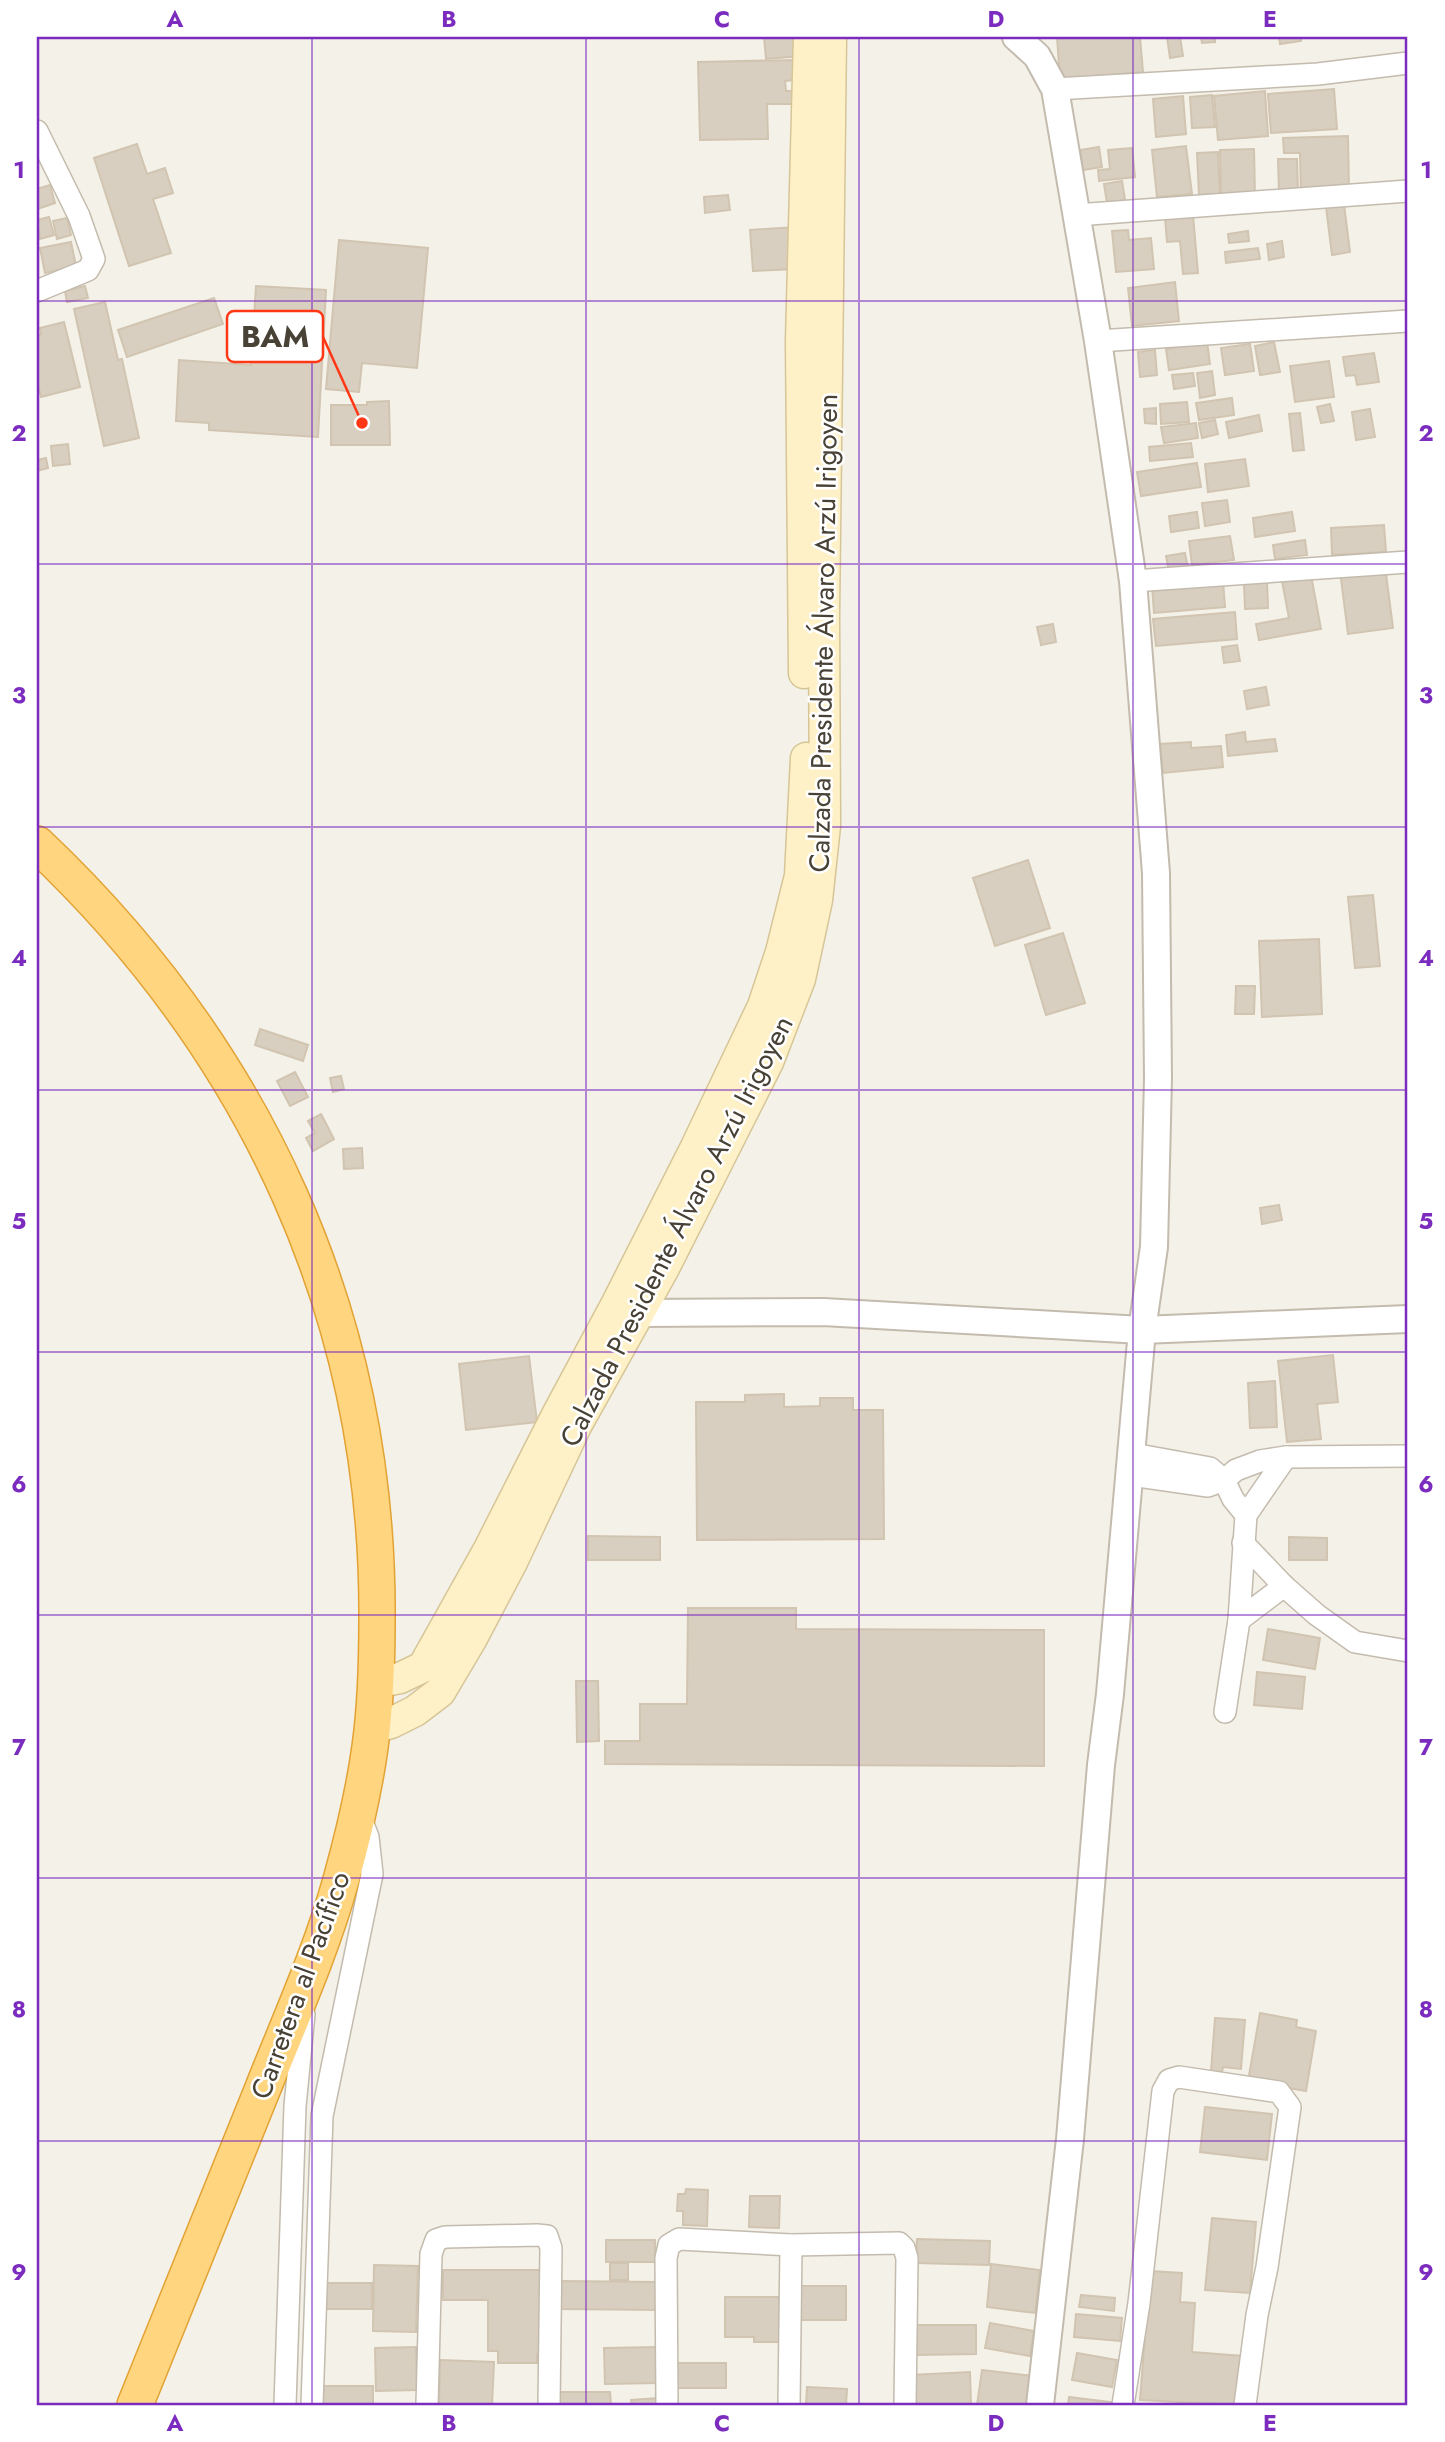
<svg xmlns="http://www.w3.org/2000/svg" width="1445" height="2442" font-family="Jost,sans-serif">
  <rect width="100%" height="100%" fill="#f4f1e8"/>
  <!-- building -->
  <g fill="#d9cfc0" stroke="#d1c4b0" stroke-width="2">
    <polygon points="764,37 799,37 801,56 766,59"/>
    <polygon points="1057,37 1140,37 1143,72 1060,79"/>
    <polygon points="1167,37 1180,37 1183,56 1170,58"/>
    <polygon points="1201,37 1215,37 1215,42 1202,43"/>
    <polygon points="1279,37 1301,37 1301,41 1280,44"/>
    <polygon points="794,60 794,80 785,81 786,91 796,91 796,104 767,104 768,139 700,140 698,62"/>
    <polygon points="1334,89 1337,129 1271,133 1268,94"/>
    <polygon points="1265,91 1268,136 1218,140 1214,96"/>
    <polygon points="1212,95 1215,127 1192,128 1190,97"/>
    <polygon points="1183,96 1186,134 1156,137 1153,99"/>
    <polygon points="1348,136 1349,192 1301,193 1300,153 1284,153 1283,138"/>
    <polygon points="137,144 147,174 165,168 173,193 153,199 171,253 129,266 94,158"/>
    <polygon points="1186,146 1192,194 1157,197 1152,150"/>
    <polygon points="1099,147 1102,167 1083,170 1080,150"/>
    <polygon points="1132,148 1135,177 1099,181 1098,170 1110,169 1108,150"/>
    <polygon points="1254,149 1255,196 1221,196 1220,150"/>
    <polygon points="1218,152 1220,194 1199,195 1197,153"/>
    <polygon points="1278,159 1297,159 1298,192 1279,193"/>
    <polygon points="1122,181 1125,200 1107,203 1104,184"/>
    <polygon points="50,185 55,203 37,209 37,189"/>
    <polygon points="728,195 730,210 705,213 704,197"/>
    <polygon points="1344,204 1350,252 1332,255 1326,207"/>
    <polygon points="1193,215 1198,273 1183,274 1180,241 1167,242 1165,218"/>
    <polygon points="49,217 54,235 40,239 37,220"/>
    <polygon points="67,218 71,235 57,239 53,221"/>
    <polygon points="796,227 798,269 753,271 750,230"/>
    <polygon points="1128,230 1129,240 1151,238 1154,269 1116,272 1112,231"/>
    <polygon points="1248,231 1249,241 1229,243 1228,234"/>
    <polygon points="339,240 428,248 417,368 362,363 359,392 326,389"/>
    <polygon points="1282,241 1284,257 1269,260 1267,244"/>
    <polygon points="71,242 76,266 45,273 40,248"/>
    <polygon points="1258,248 1260,259 1226,263 1225,252"/>
    <polygon points="1175,282 1179,321 1132,326 1128,288"/>
    <polygon points="85,286 88,298 67,302 65,291"/>
    <polygon points="256,286 326,290 318,437 209,430 209,423 176,421 179,360 251,365"/>
    <polygon points="214,298 223,324 127,357 118,330"/>
    <polygon points="105,302 118,360 122,359 139,438 104,446 74,309"/>
    <polygon points="64,322 80,387 41,397 37,381 37,335 41,334 40,328"/>
    <polygon points="1207,342 1210,364 1169,370 1166,349"/>
    <polygon points="1274,342 1280,372 1260,375 1255,346"/>
    <polygon points="1250,344 1254,371 1225,375 1221,348"/>
    <polygon points="1155,350 1157,375 1140,377 1138,352"/>
    <polygon points="1374,353 1379,382 1357,385 1355,375 1346,376 1343,357"/>
    <polygon points="1329,361 1334,397 1295,402 1290,366"/>
    <polygon points="1212,371 1215,395 1200,398 1197,373"/>
    <polygon points="1193,373 1195,386 1174,389 1172,375"/>
    <polygon points="1232,398 1234,415 1199,420 1196,403"/>
    <polygon points="389,401 390,445 331,445 331,405 367,405 367,402"/>
    <polygon points="1187,402 1189,422 1161,424 1160,404"/>
    <polygon points="1330,404 1334,421 1321,423 1317,407"/>
    <polygon points="1156,408 1156,424 1145,423 1144,409"/>
    <polygon points="1370,409 1375,437 1356,440 1352,412"/>
    <polygon points="1300,413 1304,450 1293,451 1289,414"/>
    <polygon points="1259,415 1262,431 1229,438 1226,422"/>
    <polygon points="1215,420 1218,434 1202,438 1199,423"/>
    <polygon points="1196,423 1198,438 1164,443 1161,427"/>
    <polygon points="1191,443 1193,457 1150,461 1149,447"/>
    <polygon points="68,444 70,464 53,466 51,446"/>
    <polygon points="37,457 37,460 46,458 48,468 37,471"/>
    <polygon points="1245,459 1249,486 1208,492 1205,464"/>
    <polygon points="1197,463 1201,487 1141,496 1137,472"/>
    <polygon points="1227,500 1230,522 1205,526 1202,503"/>
    <polygon points="1197,512 1199,528 1171,532 1169,516"/>
    <polygon points="1292,512 1295,531 1255,537 1253,518"/>
    <polygon points="1384,525 1386,552 1332,555 1331,528"/>
    <polygon points="1230,536 1234,560 1192,565 1189,541"/>
    <polygon points="1305,540 1307,555 1275,559 1273,545"/>
    <polygon points="1185,553 1189,573 1170,576 1166,556"/>
    <polygon points="1385,566 1393,628 1348,634 1340,571"/>
    <polygon points="1311,575 1321,629 1259,640 1256,624 1289,618 1282,581"/>
    <polygon points="1223,581 1225,607 1154,613 1152,586"/>
    <polygon points="1267,582 1268,608 1245,609 1244,584"/>
    <polygon points="1235,612 1237,639 1156,646 1153,619"/>
    <polygon points="1053,624 1056,642 1041,645 1037,627"/>
    <polygon points="1237,645 1240,661 1224,663 1222,647"/>
    <polygon points="1266,687 1269,705 1247,709 1244,691"/>
    <polygon points="1245,732 1246,742 1275,739 1277,751 1228,756 1226,735"/>
    <polygon points="1191,742 1191,748 1221,746 1223,767 1163,773 1160,744"/>
    <polygon points="1028,860 1050,928 995,946 973,878"/>
    <polygon points="1373,895 1380,966 1355,968 1348,897"/>
    <polygon points="1063,933 1085,1003 1046,1015 1025,945"/>
    <polygon points="1319,939 1322,1014 1262,1017 1259,941"/>
    <polygon points="1236,986 1255,986 1254,1014 1235,1014"/>
    <polygon points="260,1029 308,1045 303,1061 255,1045"/>
    <polygon points="295,1072 308,1097 290,1106 277,1081"/>
    <polygon points="341,1076 344,1089 333,1092 330,1078"/>
    <polygon points="321,1114 334,1139 313,1151 306,1138 315,1133 308,1121"/>
    <polygon points="362,1148 363,1168 344,1169 343,1149"/>
    <polygon points="1279,1205 1282,1220 1262,1224 1260,1208"/>
    <polygon points="1333,1355 1338,1402 1317,1404 1321,1439 1287,1442 1278,1361"/>
    <polygon points="529,1356 537,1422 466,1430 459,1364"/>
    <polygon points="1275,1381 1277,1427 1250,1428 1248,1383"/>
    <polygon points="784,1394 784,1407 820,1406 820,1398 853,1398 853,1410 883,1410 884,1539 697,1540 696,1402 745,1402 745,1395"/>
    <polygon points="588,1536 660,1537 660,1560 588,1560"/>
    <polygon points="1289,1537 1327,1538 1327,1560 1289,1560"/>
    <polygon points="688,1608 796,1608 796,1629 1044,1630 1044,1766 605,1764 605,1741 640,1741 640,1704 687,1704"/>
    <polygon points="1268,1629 1320,1638 1315,1669 1263,1660"/>
    <polygon points="1257,1672 1305,1677 1302,1709 1254,1705"/>
    <polygon points="576,1681 598,1681 599,1741 577,1742"/>
    <polygon points="1260,2013 1297,2020 1296,2027 1316,2031 1306,2091 1248,2081"/>
    <polygon points="1215,2018 1245,2020 1241,2069 1223,2067 1222,2072 1211,2071"/>
    <polygon points="1205,2107 1272,2114 1267,2160 1200,2152"/>
    <polygon points="686,2189 708,2190 707,2226 683,2225 683,2211 677,2211 678,2194 685,2194"/>
    <polygon points="750,2196 780,2196 779,2228 749,2227"/>
    <polygon points="1212,2218 1256,2222 1250,2293 1205,2290"/>
    <polygon points="917,2239 990,2241 989,2265 916,2263"/>
    <rect x="606" y="2240" width="49" height="22"/>
    <rect x="610" y="2263" width="18" height="17"/>
    <polygon points="991,2264 1040,2270 1035,2313 987,2307"/>
    <polygon points="374,2265 418,2266 416,2332 373,2331"/>
    <polygon points="443,2270 543,2270 542,2354 537,2354 537,2363 498,2363 498,2351 488,2351 488,2300 443,2300"/>
    <polygon points="1150,2271 1182,2273 1180,2302 1195,2303 1192,2352 1243,2356 1239,2405 1140,2400"/>
    <polygon points="559,2281 658,2282 658,2310 559,2309"/>
    <rect x="322" y="2283" width="50" height="26"/>
    <rect x="798" y="2286" width="48" height="34"/>
    <polygon points="1081,2295 1115,2298 1114,2311 1079,2307"/>
    <polygon points="725,2297 779,2297 779,2342 754,2342 754,2337 725,2337"/>
    <polygon points="1076,2314 1122,2318 1120,2341 1074,2337"/>
    <polygon points="990,2323 1034,2331 1030,2356 985,2348"/>
    <polygon points="917,2325 976,2325 976,2354 917,2355"/>
    <polygon points="416,2347 417,2390 376,2391 375,2348"/>
    <polygon points="657,2347 658,2383 605,2384 604,2348"/>
    <polygon points="1077,2353 1117,2360 1112,2387 1072,2380"/>
    <polygon points="440,2360 494,2362 492,2405 439,2405"/>
    <rect x="677" y="2363" width="49" height="25"/>
    <polygon points="982,2370 1032,2376 1029,2405 977,2405"/>
    <polygon points="970,2372 971,2405 912,2405 911,2375"/>
    <rect x="321" y="2386" width="52" height="19"/>
    <polygon points="807,2387 847,2389 846,2405 806,2405"/>
    <polygon points="556,2392 610,2392 611,2405 556,2405"/>
    <polygon points="1069,2397 1111,2402 1110,2405 1068,2405"/>
    <polygon points="659,2398 660,2405 632,2405 631,2400"/>
  </g>
  <g fill="none" stroke-linecap="round" stroke-linejoin="round">
    <!-- minor casing -->
    <g stroke="#c3bbad" stroke-width="24">
      <g id="minor">
        <polyline points="1055,89 1318,74 1408,63"/>
        <polyline points="37,131 79,216 94,259 88,270 37,291"/>
        <polyline points="1076,215 1408,191"/>
        <polyline points="1098,341 1408,321"/>
        <polyline points="1133,581 1408,562"/>
        <polyline points="1133,1454 1210,1468 1224,1480 1233,1499 1246,1515"/>
        <polyline points="1131,1475 1208,1486 1224,1480 1236,1470 1260,1461 1286,1457 1408,1456"/>
        <polyline points="1243,1543 1284,1586 1317,1615 1355,1642 1408,1651"/>
        <polyline points="1239,1620 1284,1586"/>
        <polyline points="1225,1712 1239,1620 1246,1515 1286,1457"/>
        <polyline points="285,2405 295,2106 304,2014"/>
        <polyline points="312,2405 322,2116 372,1874 368,1837 361,1819"/>
        <polyline points="427,2405 431,2254 436,2240 445,2237 537,2235 547,2236 551,2248 549,2405"/>
        <polyline points="667,2405 666,2258 669,2245 679,2239 791,2245 899,2243 904,2248 907,2258 905,2405"/>
        <polyline points="789,2405 791,2245"/>
        <polyline points="1123,2405 1139,2303 1163,2091 1169,2080 1179,2077 1279,2092 1290,2107 1267,2267 1257,2315 1245,2405"/>
      </g>
    </g>
    <!-- tertiary casing -->
    <g stroke="#c3bbad" stroke-width="30">
      <g id="tertiary">
        <polyline points="1016,37 1037,56 1055,89 1098,341 1133,581 1156,873 1158,1078 1154,1247 1142,1330 1110,1694 1101,1765 1070,2139 1040,2405"/>
        <polyline points="621,1306 638,1313 823,1312 1142,1330 1408,1319"/>
      </g>
    </g>
    <!-- secondary casing -->
    <g stroke="#d6c597" stroke-width="33">
      <g id="secondary">
        <polyline points="804,673 801,341 809,37"/>
        <polyline points="375,1683 400,1678 423,1667 489,1549 558,1413 617,1303 695,1149 763,1006 781,952 800,876 806,758"/>
        <polyline points="372,1728 391,1723 415,1711 440,1692 472,1638 512,1562 576,1426 664,1268 768,1062 800,979 817,900 825,826 824,615 831,37"/>
      </g>
    </g>
    <!-- trunk casing -->
    <g stroke="#e2a234" stroke-width="38">
      <path id="trunk" d="M37,844C256,1051 379,1316 377,1619C377,1661 376,1705 370,1747C364,1791 353,1837 341,1880C321,1952 290,2020 263,2088C220,2194 177,2300 135,2405"/>
    </g>
    <!-- minor -->
    <use href="#minor" stroke="#fff" stroke-width="21"/>
    <!-- tertiary -->
    <use href="#tertiary" stroke="#fff" stroke-width="26"/>
    <!-- secondary -->
    <use href="#secondary" stroke="#fff1c7" stroke-width="30"/>
    <!-- trunk -->
    <use href="#trunk" stroke="#ffd67f" stroke-width="35"/>
  </g>
  <!-- grid -->
  <path fill="none" stroke="#7b2cbf" stroke-width="2" stroke-opacity="0.55" d="M312,37V2405M586,37V2405M859,37V2405M1133,37V2405M37,301H1408M37,564H1408M37,827H1408M37,1090H1408M37,1352H1408M37,1615H1408M37,1878H1408M37,2141H1408"/>
  <g text-anchor="middle" stroke-width="5" stroke-linejoin="round" paint-order="stroke">
    <!-- street labels -->
    <g font-size="28" fill="#484136" stroke="#fff">
      <text transform="translate(823 633) rotate(-89)" y="10">Calzada Presidente Álvaro Arzú Irigoyen</text>
      <text transform="translate(676 1231) rotate(-63)" y="10">Calzada Presidente Álvaro Arzú Irigoyen</text>
      <text transform="translate(300 1985) rotate(-70)" y="10">Carretera al Pacífico</text>
    </g>
  </g>
  <!-- callouts -->
  <path fill="none" stroke="#ff3714" stroke-width="2.5" d="M362 423L323 337"/>
  <circle fill="#ff3714" stroke="#fff" stroke-width="2.5" cx="362" cy="423" r="7"/>
  <rect fill="#fff" stroke="#ff3714" stroke-width="2.5" x="227" y="311" width="96" height="51" rx="7"/>
  <g font-size="30" text-anchor="middle" font-weight="bold" fill="#484136">
    <text x="275" y="347">BAM</text>
  </g>
  <!-- border -->
  <rect width="1445" height="2442" fill="none" stroke="#ffffff" stroke-width="77"/>
  <rect x="38" y="38" width="1368" height="2366" fill="none" stroke="#7b2cbf" stroke-width="2.5"/>
  <g font-size="23" text-anchor="middle" font-weight="bold" fill="#7b2cbf">
    <text x="175" y="27">A</text>
    <text x="449" y="27">B</text>
    <text x="722" y="27">C</text>
    <text x="996" y="27">D</text>
    <text x="1270" y="27">E</text>
    <text x="19" y="178">1</text>
    <text x="1426" y="178">1</text>
    <text x="19" y="441">2</text>
    <text x="1426" y="441">2</text>
    <text x="19" y="703">3</text>
    <text x="1426" y="703">3</text>
    <text x="19" y="966">4</text>
    <text x="1426" y="966">4</text>
    <text x="19" y="1229">5</text>
    <text x="1426" y="1229">5</text>
    <text x="19" y="1492">6</text>
    <text x="1426" y="1492">6</text>
    <text x="19" y="1755">7</text>
    <text x="1426" y="1755">7</text>
    <text x="19" y="2017">8</text>
    <text x="1426" y="2017">8</text>
    <text x="19" y="2280">9</text>
    <text x="1426" y="2280">9</text>
    <text x="175" y="2431">A</text>
    <text x="449" y="2431">B</text>
    <text x="722" y="2431">C</text>
    <text x="996" y="2431">D</text>
    <text x="1270" y="2431">E</text>
  </g>
</svg>
